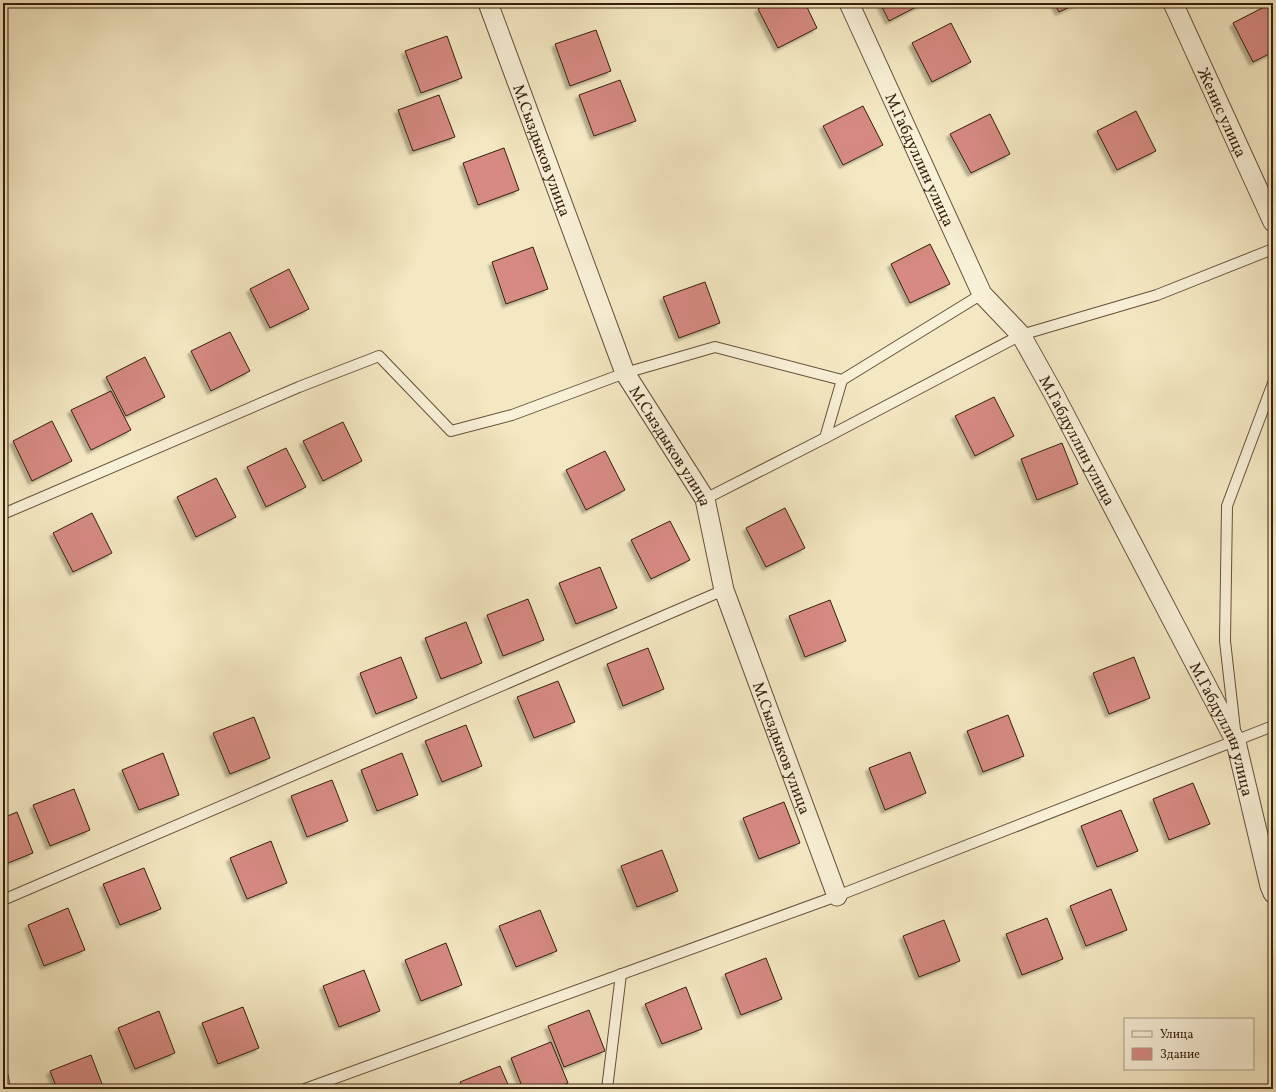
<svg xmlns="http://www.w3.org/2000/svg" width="1276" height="1092" font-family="Vollkorn,serif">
  <defs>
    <filter id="shadow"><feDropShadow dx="-3.5" dy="3.5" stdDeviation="1" flood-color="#0004"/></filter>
  </defs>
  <rect width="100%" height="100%" fill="#f4e8c2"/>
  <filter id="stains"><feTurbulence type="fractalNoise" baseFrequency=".005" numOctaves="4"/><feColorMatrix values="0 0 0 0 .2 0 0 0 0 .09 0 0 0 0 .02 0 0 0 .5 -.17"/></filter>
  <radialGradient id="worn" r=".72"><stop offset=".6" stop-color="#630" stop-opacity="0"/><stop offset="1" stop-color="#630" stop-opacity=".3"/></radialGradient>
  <!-- building -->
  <g fill="#d68a82" stroke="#361f0d" filter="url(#shadow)">
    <polygon points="769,3 805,3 817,28 778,48 758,9"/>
    <polygon points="880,3 924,3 889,21"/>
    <polygon points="1054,3 1078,3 1059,12"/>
    <polygon points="1272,3 1273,4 1273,52 1253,62 1233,23"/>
    <polygon points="951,23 971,62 932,82 912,43"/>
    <polygon points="596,30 611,71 570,86 555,44"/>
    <polygon points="447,36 462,78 421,93 405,51"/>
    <polygon points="620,80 636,121 594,136 579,95"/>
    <polygon points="439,95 455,137 413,151 398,110"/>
    <polygon points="863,106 883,145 843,165 823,126"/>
    <polygon points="1136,111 1156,151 1117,170 1097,131"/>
    <polygon points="990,114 1010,154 971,173 950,134"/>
    <polygon points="504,148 519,190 478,205 463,163"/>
    <polygon points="930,244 950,284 910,303 891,264"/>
    <polygon points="533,247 548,289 506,304 492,262"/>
    <polygon points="289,269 309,309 270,328 250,289"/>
    <polygon points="705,282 720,323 679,338 663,297"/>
    <polygon points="230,332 250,371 211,391 191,351"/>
    <polygon points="145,357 165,397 126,416 106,377"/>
    <polygon points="111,391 131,430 91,450 71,410"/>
    <polygon points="994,397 1014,436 975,456 955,416"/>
    <polygon points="52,421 72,461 32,481 13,441"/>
    <polygon points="343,422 362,461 323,481 303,441"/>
    <polygon points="1062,443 1078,484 1037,500 1021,459"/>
    <polygon points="286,448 306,487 266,507 247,467"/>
    <polygon points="605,451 625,490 586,510 566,470"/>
    <polygon points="216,478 236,517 196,537 177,497"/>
    <polygon points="785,508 805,548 766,567 746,528"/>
    <polygon points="92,513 112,553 73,572 53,533"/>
    <polygon points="670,521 690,560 651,579 631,540"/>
    <polygon points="600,567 617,608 576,624 559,583"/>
    <polygon points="528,599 544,640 503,656 487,615"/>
    <polygon points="830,600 846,641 805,657 789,616"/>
    <polygon points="466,622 482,663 441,679 425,638"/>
    <polygon points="648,648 664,689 623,706 607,664"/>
    <polygon points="401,657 417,698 376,714 360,673"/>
    <polygon points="1134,657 1150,698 1109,714 1093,673"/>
    <polygon points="558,681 575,722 534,738 517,697"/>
    <polygon points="1008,715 1024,756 983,772 967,731"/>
    <polygon points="254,717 270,758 230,774 213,733"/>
    <polygon points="466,725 482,766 442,782 425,741"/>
    <polygon points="910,752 926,793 885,810 869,768"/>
    <polygon points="163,753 179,795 139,810 122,770"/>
    <polygon points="402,753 418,795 377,811 361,770"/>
    <polygon points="332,780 348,821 307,837 291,796"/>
    <polygon points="1193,783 1210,824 1169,840 1153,799"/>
    <polygon points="74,789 90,830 50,846 33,805"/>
    <polygon points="784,802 800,843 759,859 743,818"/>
    <polygon points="1121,810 1138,851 1097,867 1081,826"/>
    <polygon points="17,812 33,853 3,865 3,818"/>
    <polygon points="271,841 287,883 247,899 230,858"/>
    <polygon points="662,850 678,891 637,907 621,866"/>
    <polygon points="144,868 161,909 120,925 103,884"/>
    <polygon points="1111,889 1127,930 1086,946 1070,906"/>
    <polygon points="68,908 85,950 44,966 28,925"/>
    <polygon points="540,910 557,951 516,967 499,926"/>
    <polygon points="1047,918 1063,959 1022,975 1006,934"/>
    <polygon points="944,920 960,961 919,977 903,936"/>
    <polygon points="446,943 462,985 421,1001 405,960"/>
    <polygon points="766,958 782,999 741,1015 725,974"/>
    <polygon points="364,970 380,1011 339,1027 323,986"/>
    <polygon points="686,987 702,1029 662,1044 645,1004"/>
    <polygon points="243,1007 259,1048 218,1064 202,1023"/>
    <polygon points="589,1010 605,1051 564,1067 548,1026"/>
    <polygon points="159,1011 175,1053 135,1069 118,1028"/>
    <polygon points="551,1042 568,1083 553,1089 523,1089 511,1058"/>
    <polygon points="91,1055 104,1089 57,1089 50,1071"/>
    <polygon points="500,1066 510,1089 463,1089 460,1082"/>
    <polygon points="1273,1085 1273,1089 1261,1089"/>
  </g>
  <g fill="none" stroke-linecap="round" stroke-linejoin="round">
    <!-- service casing -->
    <g stroke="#66513a" stroke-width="12">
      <g id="service">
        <polyline points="825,438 842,380"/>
        <polyline points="705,499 825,438 1021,335 1157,295 1273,249"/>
        <polyline points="3,514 299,387 379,356 451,431 512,415 625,373 715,347 842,380 982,294"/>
        <polyline points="1235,730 1225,641 1227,506 1273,383"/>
        <polyline points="3,900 724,590"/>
        <polyline points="3,1077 5,1089"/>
        <polyline points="305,1089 837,896 1273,726"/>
        <polyline points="607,1089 621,974"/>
      </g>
    </g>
    <!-- minor casing -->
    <g stroke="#66513a" stroke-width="21">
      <g id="minor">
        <path id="s1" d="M488,3L625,373L705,499L724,590L837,896"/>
        <path id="s2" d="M849,3L982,294L1021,335L1055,396L1236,742L1270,886L1273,893"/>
        <path id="s3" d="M1173,3L1273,222"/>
      </g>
    </g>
    <!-- service -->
    <use href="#service" stroke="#f8f0d7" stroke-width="10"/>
    <!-- minor -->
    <use href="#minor" stroke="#f8f0d7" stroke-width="19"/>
  </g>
  <g text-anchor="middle" stroke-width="3.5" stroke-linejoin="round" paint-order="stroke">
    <!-- street labels -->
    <g font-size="16" fill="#361f0d" stroke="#f8f0d7">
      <text dy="6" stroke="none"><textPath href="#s3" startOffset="120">Женис улица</textPath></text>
      <text dy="6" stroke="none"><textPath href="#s1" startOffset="157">М.Сыздыков улица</textPath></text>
      <text dy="6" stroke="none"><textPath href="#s2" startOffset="172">М.Габдуллин улица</textPath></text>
      <text dy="6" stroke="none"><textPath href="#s2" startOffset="496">М.Габдуллин улица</textPath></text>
      <text dy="6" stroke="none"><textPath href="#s1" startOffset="481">М.Сыздыков улица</textPath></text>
      <text dy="6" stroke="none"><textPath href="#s2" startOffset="820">М.Габдуллин улица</textPath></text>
      <text dy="6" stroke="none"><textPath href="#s1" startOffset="805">М.Сыздыков улица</textPath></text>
    </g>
  </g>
  <!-- margin -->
  <rect width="1276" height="1092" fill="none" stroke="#f4e8c2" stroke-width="16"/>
  <rect x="4" y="4" width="1268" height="1084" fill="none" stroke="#361f0d" stroke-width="2"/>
  <rect x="8" y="8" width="1260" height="1076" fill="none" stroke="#361f0d"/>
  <!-- legend -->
  <rect x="1124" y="1018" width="130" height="52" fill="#f8f0d7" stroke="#aa9c86"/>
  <rect x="1132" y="1031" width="20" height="6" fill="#f8f0d7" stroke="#aa9c86"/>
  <text x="1160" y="1038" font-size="12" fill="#361f0d">Улица</text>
  <rect x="1132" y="1048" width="20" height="12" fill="#d68a82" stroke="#aa9c86"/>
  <text x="1160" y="1058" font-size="12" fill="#361f0d">Здание</text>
  <rect width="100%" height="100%" filter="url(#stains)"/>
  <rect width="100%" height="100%" fill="url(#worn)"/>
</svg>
